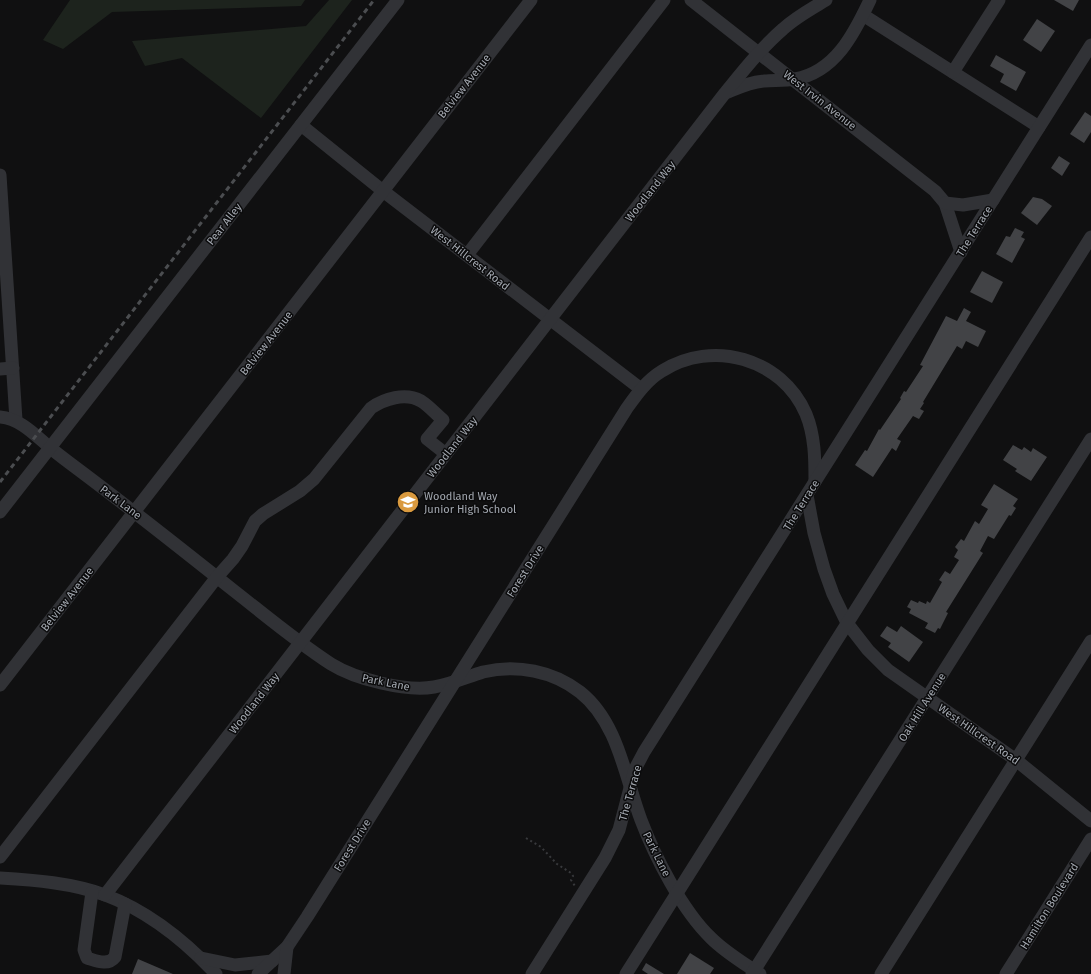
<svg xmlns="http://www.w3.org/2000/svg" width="1091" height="974" font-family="'Fira Sans',sans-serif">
  <rect width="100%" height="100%" fill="#101011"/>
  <!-- green -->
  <g fill="#1d231d">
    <polygon points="70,0 305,0 301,6 112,12 63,49 43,40"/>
    <polygon points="329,0 352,0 261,118 182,58 145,66 132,41 306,26"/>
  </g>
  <!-- building -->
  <g fill="#424346">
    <polygon points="1054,0 1079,0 1073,11"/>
    <polygon points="1037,19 1055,31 1041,52 1023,40"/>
    <polygon points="996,55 1026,72 1016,91 1000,82 1004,74 990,66"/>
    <polygon points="1085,112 1091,116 1091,132 1084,143 1070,134"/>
    <polygon points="1059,156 1070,163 1062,176 1051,168"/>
    <polygon points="1033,197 1042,199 1052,206 1037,225 1021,213"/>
    <polygon points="1015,228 1024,232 1021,237 1025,239 1012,263 996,254 1006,236 1010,237"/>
    <polygon points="982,271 1003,282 992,303 970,292"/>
    <polygon points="964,308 971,312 966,321 986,331 978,347 966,341 962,349 957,346 923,402 924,403 920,409 924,411 919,419 913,416 897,439 901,441 896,451 892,448 873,477 855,465 865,450 867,451 879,429 880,430 901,399 900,398 904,391 906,392 923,366 920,365 946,316 957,321"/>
    <polygon points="1013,445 1022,450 1024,447 1031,452 1033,448 1047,457 1031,481 1015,471 1017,469 1003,460"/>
    <polygon points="994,484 1018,499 1013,506 1016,508 1011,516 1009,515 994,539 988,536 980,551 983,553 946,612 948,613 940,629 938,628 935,633 925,628 928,623 909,613 911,609 907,607 911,600 918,603 919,601 926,604 927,601 930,603 942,582 939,580 945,571 950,574 959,560 954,557 958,550 955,547 961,539 964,541 975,521 979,524 988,509 981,505"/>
    <polygon points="887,626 897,632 901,626 923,642 909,662 888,647 891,643 880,636"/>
    <polygon points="690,953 714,968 710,974 677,974"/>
    <polygon points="138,959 173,974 132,974"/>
    <polygon points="646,963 664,974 648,974 642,970"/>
  </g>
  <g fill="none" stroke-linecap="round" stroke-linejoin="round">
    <!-- path -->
    <polyline stroke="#38393c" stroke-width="2" stroke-dasharray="2 3" stroke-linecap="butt" points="526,838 541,847 557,864 571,873 573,876 571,880 575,886"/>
    <!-- minor -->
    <g stroke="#313236" stroke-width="13">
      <polyline points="691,0 935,191 945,203 961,252"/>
      <polyline points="863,15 1039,127"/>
      <polyline points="953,72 999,0"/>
      <path d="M728,92C740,87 751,82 764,81C774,80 784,81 795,79C835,72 854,34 870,0"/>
      <polyline points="301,125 383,191 641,389"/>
      <polyline points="0,175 16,420"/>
      <polyline points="945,203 963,205 993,200"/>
      <polyline points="467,255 664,0"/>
      <polyline points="0,369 13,368"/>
      <path d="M0,417C20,419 33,433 47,445C55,452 63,458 71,464C126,505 179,547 233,590C265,615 297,642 331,664C355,679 406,692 434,687C451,684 467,677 483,672C517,664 553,671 580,692C618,722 625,777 641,820C655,857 682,910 711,938C725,952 743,963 760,974"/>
      <polyline points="807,495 814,533 824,569 833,594 847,623 868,650 888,670 1016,760 1091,821"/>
      <polyline points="0,512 398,0"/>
      <polyline points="0,685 531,0"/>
      <path d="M0,857L217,577L233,559L242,546L255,521L263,514L300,491L314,479L371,408C384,399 405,392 421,401C429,406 436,414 443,420L427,439L446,454"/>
      <path d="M0,878C35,880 72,883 105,895C148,911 185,941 216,974"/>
      <path d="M92,892L84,950L87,958C97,961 108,966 115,957L125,904"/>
      <path d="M105,895L725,93C743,71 761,48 783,29C796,17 811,9 826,0"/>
      <polyline points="201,958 235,965 272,961"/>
      <path d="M258,974L287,947L307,917L627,408C637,394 647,380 662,371C712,339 782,358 806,414C815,436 815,459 815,482"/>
      <polyline points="284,974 287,947"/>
      <polyline points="532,974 605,858 619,830 635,769 644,752 1091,45"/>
      <polyline points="626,974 1091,237"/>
      <polyline points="752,974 1091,439"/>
      <polyline points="881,974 1091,641"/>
      <polyline points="1006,974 1091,839"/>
    </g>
    <!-- rail -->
    <polyline stroke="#4b4d50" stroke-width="3" stroke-dasharray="5 4" stroke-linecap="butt" points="0,482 374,0"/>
  </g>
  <!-- icons -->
  <defs>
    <g id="school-disc" transform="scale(1.15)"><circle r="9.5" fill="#da9a3f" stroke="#0b0b0c"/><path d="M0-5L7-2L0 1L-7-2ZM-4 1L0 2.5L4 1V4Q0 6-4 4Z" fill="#fff"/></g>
  </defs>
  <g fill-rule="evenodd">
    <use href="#school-disc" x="408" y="502"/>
  </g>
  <g text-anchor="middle" stroke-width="3" stroke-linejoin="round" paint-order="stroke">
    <!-- street labels -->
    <g font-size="11" fill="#a3a8b0" stroke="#0b0b0c">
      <text transform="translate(464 86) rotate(-52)" y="4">Belview Avenue</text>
      <text transform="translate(820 100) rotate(38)" y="4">West Irvin Avenue</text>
      <text transform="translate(650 191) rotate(-52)" y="4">Woodland Way</text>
      <text transform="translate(224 224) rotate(-52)" y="4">Pear Alley</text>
      <text transform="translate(974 231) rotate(-58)" y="4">The Terrace</text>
      <text transform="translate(470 258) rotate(38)" y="4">West Hillcrest Road</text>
      <text transform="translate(266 343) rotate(-52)" y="4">Belview Avenue</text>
      <text transform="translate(452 447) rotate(-52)" y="4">Woodland Way</text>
      <text transform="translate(121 502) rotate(37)" y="4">Park Lane</text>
      <text transform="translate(801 505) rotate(-58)" y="4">The Terrace</text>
      <text transform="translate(525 571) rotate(-58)" y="4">Forest Drive</text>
      <text transform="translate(67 599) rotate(-52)" y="4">Belview Avenue</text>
      <text transform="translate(386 682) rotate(11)" y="4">Park Lane</text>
      <text transform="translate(254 703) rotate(-52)" y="4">Woodland Way</text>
      <text transform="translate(922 707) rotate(-58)" y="4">Oak Hill Avenue</text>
      <text transform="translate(979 734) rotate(35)" y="4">West Hillcrest Road</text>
      <text transform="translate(630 793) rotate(-74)" y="4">The Terrace</text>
      <text transform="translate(352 845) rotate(-58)" y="4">Forest Drive</text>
      <text transform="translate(657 854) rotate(64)" y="4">Park Lane</text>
      <text transform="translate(1049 906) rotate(-58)" y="4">Hamilton Boulevard</text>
    </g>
    <!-- poi labels -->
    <g font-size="11" fill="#a3a8b0" stroke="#0b0b0c" text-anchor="start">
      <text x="424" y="500">Woodland Way<tspan x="424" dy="13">Junior High School</tspan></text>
    </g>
  </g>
</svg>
